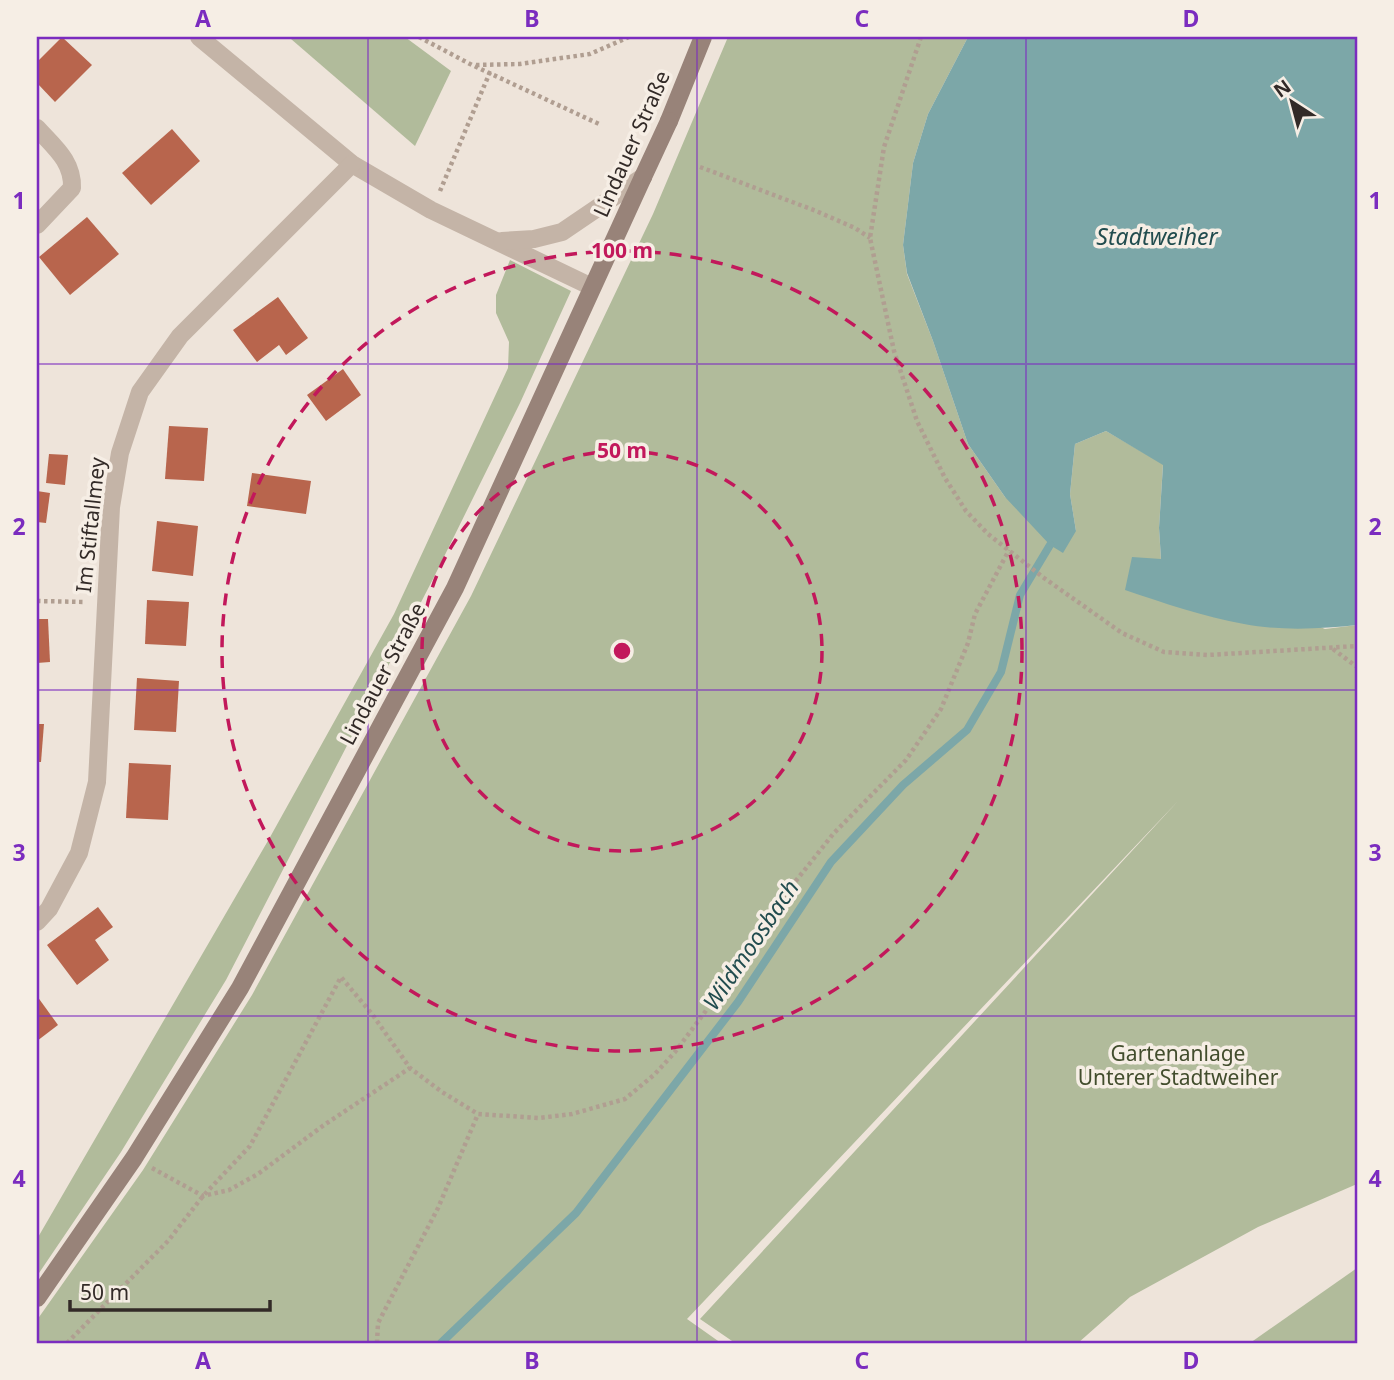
<svg xmlns="http://www.w3.org/2000/svg" width="1394" height="1380" font-family="'Noto Sans',sans-serif">
  <rect width="100%" height="100%" fill="#eee4da"/>
  <!-- green -->
  <g fill="#b1bb9b">
    <polygon points="293,37 405,37 451,71 415,146 291,39"/>
    <polygon points="728,37 968,37 928,114 913,163 903,245 907,274 933,341 968,444 1005,497 1076,531 1070,494 1075,444 1106,431 1163,464 1159,528 1161,560 1325,629 1357,625 1357,1184 1258,1227 1130,1297 1078,1343 735,1343 700,1319 1179,800 687,1319 721,1343 37,1343 37,1320 143,1170 252,995 471,596 653,214"/>
    <polygon points="510,260 571,291 520,403 433,579 226,980 121,1152 37,1276 37,1239 269,839 394,614 508,368 509,342 496,313 496,295"/>
    <polygon points="1357,1268 1357,1343 1250,1343"/>
  </g>
  <!-- water -->
  <path fill="#7ca7a8" d="M968,37H1357V625C1322,629 1279,631 1244,624C1204,617 1164,603 1125,590L1132,557L1161,559L1159,528L1163,465L1106,431L1075,444L1070,494L1076,531L1063,553L1050,545L1005,497L968,444L933,341L907,273L903,245L913,163L928,114Z"/>
  <g fill="none" stroke-linecap="round" stroke-linejoin="round">
    <!-- stream -->
    <polyline stroke="#7ca7a8" stroke-width="8" points="441,1343 576,1213 738,1002 831,862 903,785 967,730 1001,672 1020,595 1050,545"/>
  </g>
  <!-- building -->
  <g fill="#b8654d">
    <polygon points="62,37 92,65 55,102 37,83 37,62"/>
    <polygon points="172,129 200,161 151,205 122,173"/>
    <polygon points="87,217 119,254 70,295 39,257"/>
    <polygon points="278,297 308,338 286,355 279,345 257,362 233,330"/>
    <polygon points="343,369 361,395 326,421 307,395"/>
    <polygon points="169,426 208,428 204,481 165,479"/>
    <polygon points="49,454 68,455 65,485 46,483"/>
    <polygon points="252,473 311,481 306,514 247,506"/>
    <polygon points="37,491 50,493 46,523 37,522"/>
    <polygon points="157,521 198,526 193,576 152,571"/>
    <polygon points="147,600 189,602 186,646 145,644"/>
    <polygon points="37,619 48,619 50,662 37,663"/>
    <polygon points="137,678 179,681 176,732 134,730"/>
    <polygon points="37,724 44,724 41,762 37,762"/>
    <polygon points="129,763 171,765 168,820 126,818"/>
    <polygon points="98,907 113,927 95,940 109,960 77,985 47,945"/>
    <polygon points="37,996 58,1025 37,1041"/>
  </g>
  <g fill="none" stroke-linecap="round" stroke-linejoin="round">
    <!-- path -->
    <g stroke="#b09e91" stroke-width="4.5" stroke-dasharray="3.5 3.5" stroke-linecap="butt">
      <polyline points="419,37 472,65 599,124"/>
      <polyline points="921,37 884,147 870,238 894,351 917,421 945,478 966,511 988,534 1044,578 1122,633 1164,652 1208,655 1357,646"/>
      <polyline points="476,65 520,64 590,54 629,37"/>
      <polyline points="700,167 816,211 855,228 870,238"/>
      <polyline points="440,191 490,72"/>
      <polyline points="37,601 85,602"/>
      <polyline points="1333,649 1357,667"/>
      <polyline points="152,1168 203,1196 229,1190 258,1174 324,1125 410,1068"/>
      <polyline points="67,1343 168,1241 203,1196 250,1146 341,977 372,1014 410,1068 442,1092 478,1114 539,1118 572,1114 625,1099 655,1074 675,1052 705,1012 735,965 783,897 834,833 906,760 941,709 968,643 975,614 1009,550"/>
      <polyline points="377,1343 378,1323 438,1208 478,1114"/>
    </g>
    <!-- street -->
    <g stroke="#c4b4a7" stroke-width="18">
      <polyline points="199,37 352,164 431,210 592,287"/>
      <path d="M37,128C54,147 73,161 72,188L37,225"/>
      <polyline points="502,241 534,239 562,232 643,177"/>
      <polyline points="37,922 49,909 79,853 97,782 111,507 120,453 140,392 180,336 352,164"/>
    </g>
    <!-- secondary -->
    <g stroke="#988379" stroke-width="18">
      <polyline points="669,121 703,37"/>
      <polyline points="37,1298 134,1158 240,988 455,588 643,177"/>
    </g>
    <!-- secondary-bridge -->
    <polyline stroke="#988379" stroke-width="18" points="643,177 669,121"/>
  </g>
  <!-- grid -->
  <path fill="none" stroke="#7b2cbf" stroke-width="2" stroke-opacity="0.55" d="M368,37V1343M697,37V1343M1026,37V1343M37,364H1357M37,690H1357M37,1016H1357"/>
  <!-- distance rings -->
  <g fill="none" stroke="#c2185b" stroke-width="3.5" stroke-dasharray="12 9">
    <circle cx="622" cy="651" r="200"/>
    <circle cx="622" cy="651" r="400"/>
  </g>
  <g text-anchor="middle" stroke-width="7" stroke-linejoin="round" paint-order="stroke">
    <!-- street labels -->
    <g font-size="21" fill="#322a27" stroke="#f6eee5">
      <text transform="translate(632 144) rotate(-66)" y="7">Lindauer Straße</text>
      <text transform="translate(91 525) rotate(-84)" y="7">Im Stiftallmey</text>
      <text transform="translate(383 674) rotate(-62)" y="7">Lindauer Straße</text>
    </g>
    <!-- park labels -->
    <g font-size="21" fill="#424d2d" stroke="#f6eee5">
      <text x="1178" y="1061">Gartenanlage<tspan x="1178" dy="24">Unterer Stadtweiher</tspan></text>
    </g>
    <!-- water labels -->
    <g font-size="23" font-style="italic" fill="#214c4e" stroke="#f6eee5">
      <text x="1157" y="245">Stadtweiher</text>
      <text transform="translate(751 945) rotate(-56)" y="8">Wildmoosbach</text>
    </g>
  </g>
  <circle cx="622" cy="651" r="10" fill="#c2185b" stroke="#f6eee5" stroke-width="3.5"/>
  <g font-size="21" text-anchor="middle" font-weight="bold" fill="#c2185b" stroke="#f6eee5" stroke-width="7" stroke-linejoin="round" paint-order="stroke">
    <text x="622" y="258">100 m</text>
    <text x="622" y="458">50 m</text>
  </g>
  <!-- border -->
  <rect width="1394" height="1380" fill="none" stroke="#f6eee5" stroke-width="77"/>
  <!-- north arrow -->
  <g transform="translate(1292 102) rotate(324)" stroke="#f6eee5" stroke-width="5" paint-order="stroke">
  <path d="M0-5L12 26L0 18L-12 26Z" fill="#322a27"/>
  <text y="-10" font-size="19" font-weight="bold" text-anchor="middle" fill="#322a27">N</text>
  </g>
  <!-- scale -->
  <path d="M70 1300v10h200v-10" fill="none" stroke="#322a27" stroke-width="3.5"/>
  <text x="80" y="1300" font-size="21" fill="#322a27" stroke="#f6eee5" stroke-width="5" paint-order="stroke">50 m</text>
  <rect x="38" y="38" width="1318" height="1304" fill="none" stroke="#7b2cbf" stroke-width="2.5"/>
  <g font-size="23" text-anchor="middle" font-weight="bold" fill="#7b2cbf">
    <text x="203" y="27">A</text>
    <text x="532" y="27">B</text>
    <text x="862" y="27">C</text>
    <text x="1191" y="27">D</text>
    <text x="19" y="209">1</text>
    <text x="1375" y="209">1</text>
    <text x="19" y="535">2</text>
    <text x="1375" y="535">2</text>
    <text x="19" y="861">3</text>
    <text x="1375" y="861">3</text>
    <text x="19" y="1187">4</text>
    <text x="1375" y="1187">4</text>
    <text x="203" y="1369">A</text>
    <text x="532" y="1369">B</text>
    <text x="862" y="1369">C</text>
    <text x="1191" y="1369">D</text>
  </g>
</svg>
